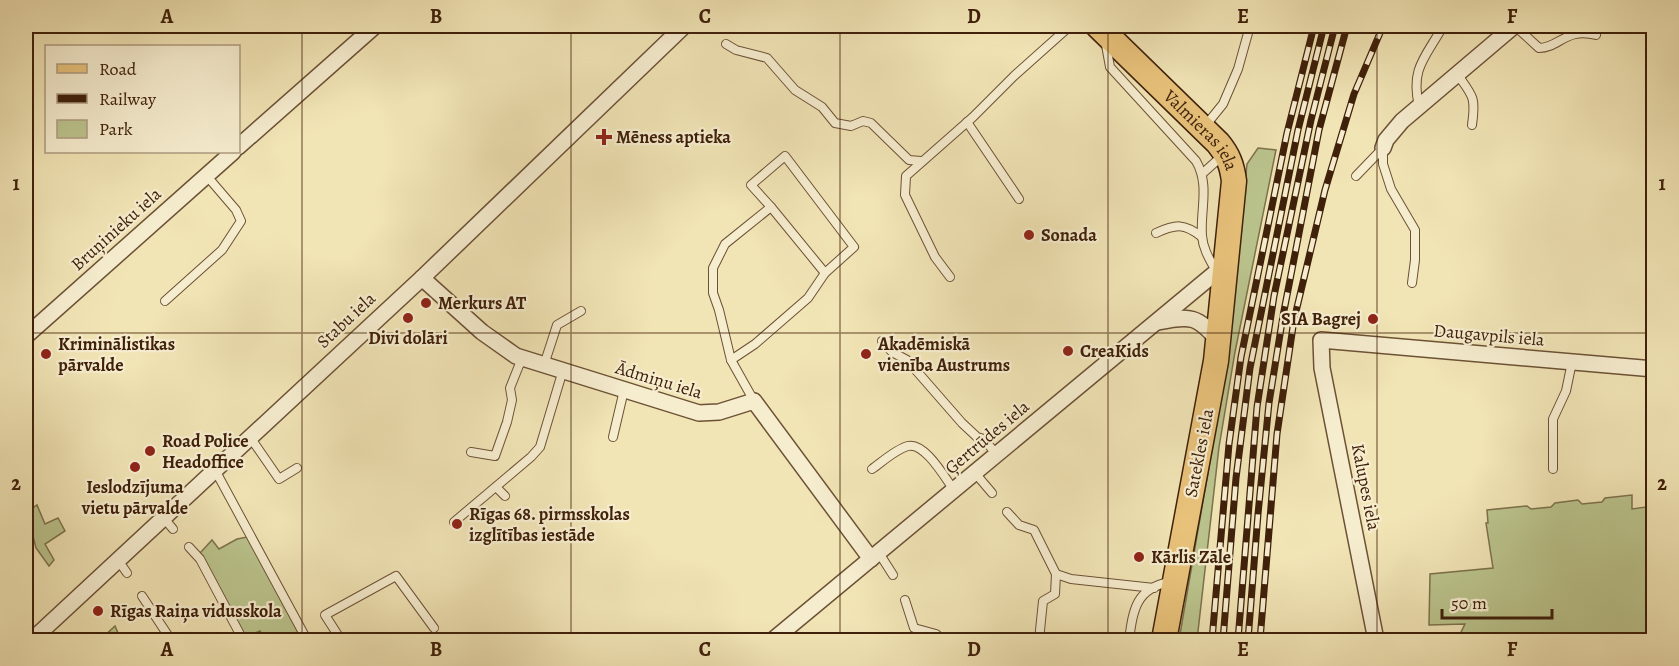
<svg xmlns="http://www.w3.org/2000/svg" width="1679" height="666" font-family="Alegreya,serif">
  <rect width="100%" height="100%" fill="#f1e4b5"/>
  <filter id="stains"><feTurbulence type="fractalNoise" baseFrequency=".00333" numOctaves="4"/><feColorMatrix values="0 0 0 0 .2 0 0 0 0 .09 0 0 0 0 .02 0 0 0 .5 -.17"/></filter>
  <radialGradient id="worn" r=".72"><stop offset=".6" stop-color="#630" stop-opacity="0"/><stop offset="1" stop-color="#630" stop-opacity=".3"/></radialGradient>
  <!-- green -->
  <g fill="#bbc48d" stroke="#7d724c" stroke-width="1.5">
    <polygon points="1258,148 1276,150 1235,352 1219,447 1197,640 1179,640 1228,357 1247,164"/>
    <polygon points="1632,495 1632,509 1653,506 1653,640 1460,640 1458,638 1465,624 1429,625 1430,574 1493,568 1486,523 1488,523 1487,510 1527,506 1531,509 1551,507 1555,503 1578,500 1582,504 1602,502 1605,498"/>
    <polygon points="33,505 34,507 37,505 45,524 58,518 65,531 45,544 54,560 49,566 36,548 26,509"/>
    <polygon points="247,537 304,640 265,640 260,631 246,637 200,553 212,540 219,549 237,539"/>
    <polygon points="115,626 121,640 100,640"/>
  </g>
  <g fill="none" stroke-linecap="round" stroke-linejoin="round">
    <!-- lane casing -->
    <g stroke="#6c5135" stroke-width="10">
      <g id="lane">
        <path d="M1515,26L1539,48C1559,48 1566,27 1596,35"/>
        <polyline points="726,44 736,50 767,58 795,90 822,107 835,123 851,126 863,121 871,123 909,160 921,161"/>
        <path d="M1106,45L1110,67L1196,161C1210,185 1200,210 1202,236C1203,249 1210,260 1216,271"/>
        <path d="M1457,74C1473,96 1476,97 1472,125"/>
        <path d="M1419,106C1410,68 1426,57 1443,26"/>
        <polyline points="967,122 1019,199"/>
        <polyline points="1206,125 1223,104 1238,69 1250,26"/>
        <polyline points="1383,148 1383,164 1391,189 1415,230 1415,260 1412,283"/>
        <polyline points="1203,173 1222,156"/>
        <polyline points="1356,176 1383,148"/>
        <path d="M1156,233C1176,224 1184,223 1202,237"/>
        <polyline points="950,277 935,257 905,195 906,176 973,117 1014,76 1070,26"/>
        <polyline points="165,301 222,250 241,221 236,210 206,175"/>
        <polyline points="882,341 892,352 907,360 962,423 977,437 984,439 996,454"/>
        <polyline points="731,360 755,344 808,298 825,273 854,247 785,156 751,185 771,207"/>
        <polyline points="544,365 557,325 581,311"/>
        <polyline points="754,401 731,360 719,310 713,293 713,268 725,244 771,207 825,273"/>
        <polyline points="250,437 279,479 297,468"/>
        <polyline points="613,437 624,390"/>
        <polyline points="471,452 495,456 507,422 512,400 510,388 522,358"/>
        <path d="M872,469C882,462 896,449 908,446C925,442 945,478 954,490"/>
        <polyline points="1553,469 1553,419 1566,391 1572,362"/>
        <polyline points="215,470 307,640"/>
        <polyline points="975,473 992,493"/>
        <polyline points="496,487 505,496"/>
        <polyline points="1007,512 1019,525 1034,530 1056,574 1071,579 1154,588"/>
        <polyline points="163,517 173,529"/>
        <polyline points="454,522 531,457 540,447 563,370"/>
        <polyline points="189,547 200,559 243,640"/>
        <polyline points="879,553 893,575"/>
        <polyline points="118,560 127,573"/>
        <polyline points="142,596 171,640"/>
        <polyline points="905,600 914,628 936,634 943,640"/>
        <polyline points="341,640 325,615 396,576 434,628"/>
        <polyline points="975,640 980,639"/>
        <polyline points="1039,640 1043,601 1055,594 1056,574"/>
        <path d="M1129,640C1133,610 1136,588 1170,582"/>
      </g>
    </g>
    <!-- street casing -->
    <g stroke="#6c5135" stroke-width="18">
      <g id="street">
        <polyline points="238,147 375,26"/>
        <polyline points="1383,148 1386,140 1402,121 1514,26"/>
        <polyline points="422,278 482,332 516,356 699,413 719,412 754,401 871,559"/>
        <path d="M1158,322C1191,315 1197,316 1219,341"/>
        <polyline points="26,336 233,152"/>
        <polyline points="32,640 422,278 684,26"/>
        <polyline points="773,640 1226,264"/>
        <polyline points="1376,640 1322,368 1321,340 1654,369"/>
      </g>
    </g>
    <!-- primary casing -->
    <g stroke="#3f200a" stroke-width="27">
      <g id="primary">
        <path id="s1" d="M1098,26L1218,143C1228,155 1232,165 1234,181L1216,361L1164,640"/>
      </g>
    </g>
    <!-- lane -->
    <use href="#lane" stroke="#f6edcf" stroke-width="8"/>
    <!-- street -->
    <use href="#street" stroke="#f6edcf" stroke-width="15"/>
    <!-- primary -->
    <use href="#primary" stroke="#e8c27a" stroke-width="24"/>
    <!-- rail casing -->
    <g stroke="#3f200a" stroke-width="7">
      <g id="rail">
        <polyline points="1212,640 1229,444 1241,357 1287,133 1314,26"/>
        <polyline points="1223,640 1236,478 1250,368 1298,130 1324,26"/>
        <polyline points="1238,640 1257,407 1274,296 1311,120 1335,26"/>
        <polyline points="1248,640 1258,514 1269,403 1283,316 1319,130 1347,26"/>
        <polyline points="1260,640 1277,434 1294,320 1325,190 1354,94 1383,26"/>
      </g>
    </g>
    <!-- rail -->
    <use href="#rail" stroke="#f6edcf" stroke-width="4.5" stroke-dasharray="14" stroke-linecap="butt"/>
  </g>
  <!-- grid -->
  <path fill="none" stroke="#3f200a" stroke-width="1.5" stroke-opacity="0.55" d="M302,26V640M571,26V640M840,26V640M1108,26V640M1377,26V640M26,333H1654"/>
  <!-- markers -->
  <g fill="#8f2418" stroke="#f6edcf" stroke-width="2">
    <path d="M601 128h6v6h6v6h-6v6h-6v-6h-6v-6h6z"/>
    <circle cx="1029" cy="235" r="6"/>
    <circle cx="426" cy="303" r="6"/>
    <circle cx="408" cy="318" r="6"/>
    <circle cx="1373" cy="319" r="6"/>
    <circle cx="1068" cy="351" r="6"/>
    <circle cx="46" cy="354" r="6"/>
    <circle cx="866" cy="354" r="6"/>
    <circle cx="150" cy="451" r="6"/>
    <circle cx="135" cy="467" r="6"/>
    <circle cx="457" cy="524" r="6"/>
    <circle cx="1139" cy="557" r="6"/>
    <circle cx="98" cy="611" r="6"/>
  </g>
  <g text-anchor="middle" stroke-width="4.5" stroke-linejoin="round" paint-order="stroke">
    <!-- street labels -->
    <g font-size="18" fill="#3f200a" stroke="#f6edcf">
      <text dy="6" stroke="none"><textPath href="#s1" startOffset="147">Valmieras iela</textPath></text>
      <text transform="translate(116 229) rotate(-42)" y="6">Bruņinieku iela</text>
      <text transform="translate(346 320) rotate(-43)" y="6">Stabu iela</text>
      <text transform="translate(1489 335) rotate(5)" y="6">Daugavpils iela</text>
      <text transform="translate(659 380) rotate(17)" y="6">Ādmiņu iela</text>
      <text transform="translate(987 437) rotate(-40)" y="6">Ģertrūdes iela</text>
      <text transform="translate(1199 453) rotate(-79)" y="6">Satekles iela</text>
      <text transform="translate(1366 487) rotate(79)" y="6">Kalupes iela</text>
    </g>
    <!-- poi labels -->
    <g font-size="18" font-weight="bold" fill="#3f200a" stroke="#f6edcf" text-anchor="start">
      <text x="616" y="143">Mēness aptieka</text>
      <text x="1041" y="241">Sonada</text>
      <text x="438" y="309">Merkurs AT</text>
      <text x="1361" y="325" text-anchor="end">SIA Bagrej</text>
      <text x="408" y="344" text-anchor="middle">Divi dolāri</text>
      <text x="58" y="350">Kriminālistikas<tspan x="58" dy="21">pārvalde</tspan></text>
      <text x="878" y="350">Akadēmiskā<tspan x="878" dy="21">vienība Austrums</tspan></text>
      <text x="1080" y="357">CreaKids</text>
      <text x="162" y="447">Road Police<tspan x="162" dy="21">Headoffice</tspan></text>
      <text x="135" y="493" text-anchor="middle">Ieslodzījuma<tspan x="135" dy="21">vietu pārvalde</tspan></text>
      <text x="469" y="520">Rīgas 68. pirmsskolas<tspan x="469" dy="21">izglītības iestāde</tspan></text>
      <text x="1151" y="563">Kārlis Zāle</text>
      <text x="110" y="617">Rīgas Raiņa vidusskola</text>
    </g>
  </g>
  <!-- margin -->
  <rect width="1679" height="666" fill="none" stroke="#f1e4b5" stroke-width="66"/>
  <!-- legend -->
  <rect x="45" y="45" width="195" height="108" fill="#f6edcf" stroke="#ad9b80" stroke-width="1.5"/>
  <rect x="57" y="64" width="30" height="9" fill="#e8c27a" stroke="#ad9b80" stroke-width="1.5"/>
  <text x="99" y="75" font-size="18" fill="#3f200a">Road</text>
  <rect x="57" y="94" width="30" height="9" fill="#3f200a" stroke="#ad9b80" stroke-width="1.5"/>
  <text x="99" y="105" font-size="18" fill="#3f200a">Railway</text>
  <rect x="57" y="120" width="30" height="18" fill="#bbc48d" stroke="#ad9b80" stroke-width="1.5"/>
  <text x="99" y="135" font-size="18" fill="#3f200a">Park</text>
  <!-- scale -->
  <path d="M1442 609v9h110v-9" fill="none" stroke="#3f200a" stroke-width="3"/>
  <text x="1451" y="609" font-size="18" fill="#3f200a" stroke="#f6edcf" stroke-width="4.5" paint-order="stroke">50 m</text>
  <rect x="33" y="33" width="1613" height="600" fill="none" stroke="#3f200a" stroke-width="2"/>
  <g font-size="20" text-anchor="middle" font-weight="bold" fill="#3f200a">
    <text x="167" y="23">A</text>
    <text x="436" y="23">B</text>
    <text x="705" y="23">C</text>
    <text x="974" y="23">D</text>
    <text x="1243" y="23">E</text>
    <text x="1512" y="23">F</text>
    <text x="16" y="190">1</text>
    <text x="1662" y="190">1</text>
    <text x="16" y="490">2</text>
    <text x="1662" y="490">2</text>
    <text x="167" y="656">A</text>
    <text x="436" y="656">B</text>
    <text x="705" y="656">C</text>
    <text x="974" y="656">D</text>
    <text x="1243" y="656">E</text>
    <text x="1512" y="656">F</text>
  </g>
  <rect width="100%" height="100%" filter="url(#stains)"/>
  <rect width="100%" height="100%" fill="url(#worn)"/>
</svg>
